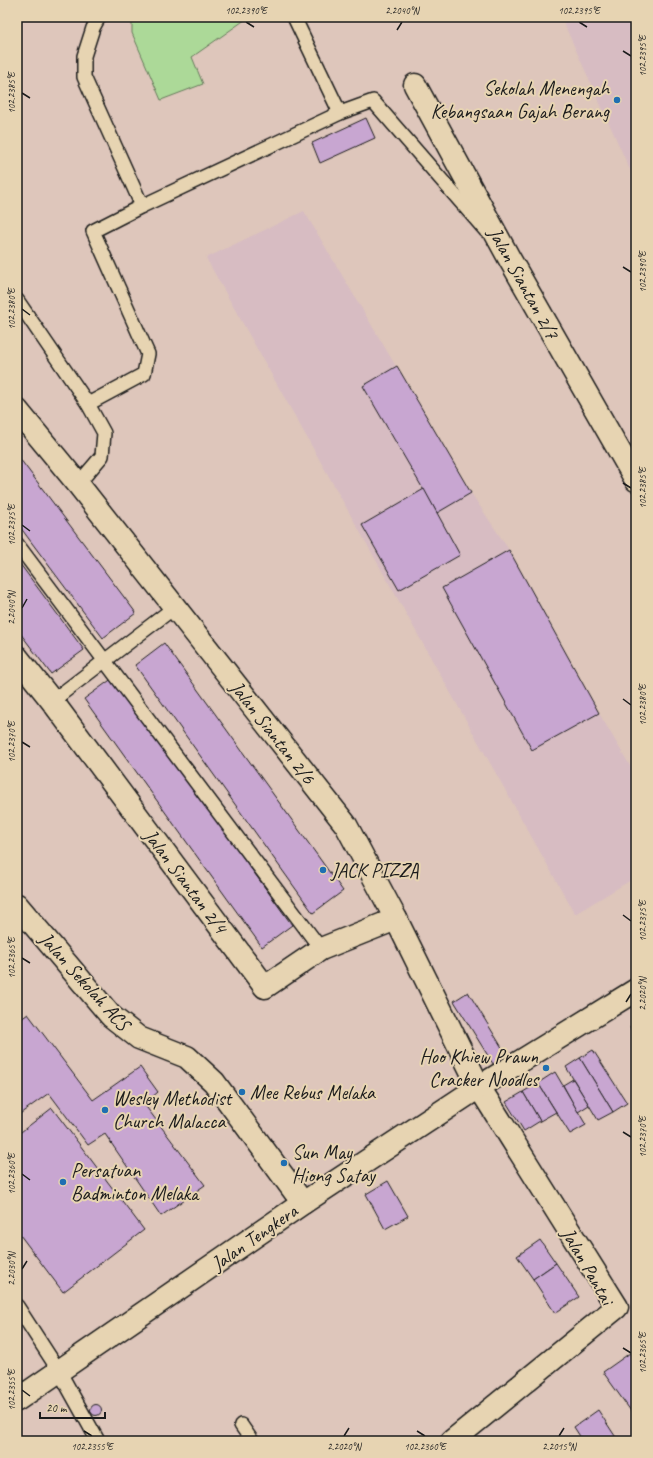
<svg xmlns="http://www.w3.org/2000/svg" width="653" height="1458" font-family="Caveat,sans-serif">
  <rect width="100%" height="100%" fill="#dec6bb"/>
  <filter id="ink" filterUnits="userSpaceOnUse"><feTurbulence type="fractalNoise" baseFrequency=".025" numOctaves="2"/><feDisplacementMap in="SourceGraphic" scale="8" xChannelSelector="R" yChannelSelector="G"/><feConvolveMatrix kernelMatrix="1 2 1 2 8 2 1 2 1" color-interpolation-filters="sRGB"/></filter>
  <g filter="url(#ink)">
    <!-- built -->
    <g fill="#d7bcc2">
      <polygon points="561,17 636,17 636,183"/>
      <polygon points="304,211 471,493 509,550 599,713 636,776 636,877 575,914 206,258"/>
    </g>
    <!-- green -->
    <polygon fill="#acd998" stroke="#647a5a" points="132,17 249,17 192,57 203,84 161,100 132,33"/>
    <!-- building -->
    <g fill="#c8a6d1" stroke="#1c1c1c">
      <polygon points="366,118 375,138 320,163 312,143"/>
      <polygon points="397,366 471,493 437,513 363,386"/>
      <polygon points="17,455 136,613 103,638 17,523"/>
      <polygon points="424,489 460,555 399,590 362,525"/>
      <polygon points="509,550 599,713 532,750 442,588"/>
      <polygon points="17,560 84,650 51,674 17,629"/>
      <polygon points="164,643 343,891 313,913 135,665"/>
      <polygon points="113,678 292,925 262,947 84,699"/>
      <polygon points="468,992 509,1059 495,1067 454,1001"/>
      <polygon points="28,1014 93,1100 140,1067 158,1092 144,1104 205,1185 161,1216 105,1134 88,1145 49,1093 17,1116 17,1022"/>
      <polygon points="636,1023 636,1038 630,1027"/>
      <polygon points="593,1050 627,1103 613,1112 580,1058"/>
      <polygon points="580,1058 613,1112 598,1120 566,1067"/>
      <polygon points="555,1072 586,1125 570,1134 538,1083"/>
      <polygon points="573,1079 589,1105 578,1112 563,1085"/>
      <polygon points="538,1083 556,1112 540,1121 523,1092"/>
      <polygon points="523,1092 540,1121 524,1131 506,1102"/>
      <polygon points="52,1108 144,1230 63,1292 17,1231 17,1135"/>
      <polygon points="388,1181 408,1216 385,1229 366,1194"/>
      <polygon points="540,1240 556,1263 533,1279 517,1256"/>
      <polygon points="556,1263 579,1297 555,1313 533,1279"/>
      <polygon points="630,1353 636,1362 636,1418 603,1372"/>
      <circle cx="96" cy="1410" r="5.5"/>
      <polygon points="598,1410 617,1439 614,1441 583,1441 574,1427"/>
    </g>
    <g fill="none" stroke-linecap="round" stroke-linejoin="round">
      <!-- service casing -->
      <g stroke="#1c1c1c" stroke-width="16">
        <g id="service">
          <polyline points="99,17 93,28 84,56 84,77 142,206"/>
          <polyline points="294,17 340,113"/>
          <polyline points="17,300 88,404 104,433 102,456 78,484"/>
          <polyline points="88,404 144,374 148,354 93,231 142,206 340,113 373,101 486,231"/>
          <polyline points="17,544 321,949"/>
          <polyline points="52,701 175,607"/>
          <polyline points="17,1306 59,1371 98,1441"/>
          <polyline points="241,1425 252,1441"/>
        </g>
      </g>
      <!-- minor casing -->
      <g stroke="#1c1c1c" stroke-width="25">
        <g id="minor">
          <polyline points="415,85 509,258 636,480"/>
          <polyline points="17,410 78,484 346,825 396,919 479,1087 617,1307 452,1441"/>
          <polyline points="17,657 52,701 265,987 321,949 396,919"/>
          <polyline points="17,905 111,1016 139,1038 187,1057 214,1082 303,1203"/>
        </g>
      </g>
      <!-- secondary casing -->
      <g stroke="#1c1c1c" stroke-width="25">
        <polyline id="secondary" points="17,1400 303,1203 479,1087 636,990"/>
      </g>
      <!-- service -->
      <use href="#service" stroke="#e7d4b2" stroke-width="13"/>
      <!-- minor -->
      <use href="#minor" stroke="#e7d4b2" stroke-width="22"/>
      <!-- secondary -->
      <use href="#secondary" stroke="#e7d4b2" stroke-width="22"/>
    </g>
  </g>
  <!-- ticks -->
  <path fill="none" stroke="#1c1c1c" stroke-width="1.5" d="M246,22L254,27M579,22L587,27M397,30L402,22M623,51L631,56M22,93L30,98M623,267L631,272M22,309L30,315M623,483L631,488M22,525L30,531M22,608L27,599M623,699L631,705M22,742L30,747M623,915L631,921M22,958L30,963M626,1002L631,994M623,1132L631,1137M22,1174L30,1180M22,1269L27,1261M623,1348L631,1353M22,1390L30,1396M84,1431L92,1436M417,1431L425,1436M344,1436L349,1428M559,1436L564,1428"/>
  <!-- markers -->
  <g fill="#1f6fb2" stroke="#e7d4b2" stroke-width="1.5">
    <circle cx="617" cy="100" r="4"/>
    <circle cx="323" cy="870" r="4"/>
    <circle cx="546" cy="1068" r="4"/>
    <circle cx="242" cy="1092" r="4"/>
    <circle cx="105" cy="1110" r="4"/>
    <circle cx="284" cy="1163" r="4"/>
    <circle cx="63" cy="1182" r="4"/>
  </g>
  <g text-anchor="middle" stroke-width="4" stroke-linejoin="round" paint-order="stroke">
    <!-- poi labels -->
    <g font-size="20" fill="#1c1c1c" stroke="#e7d4b2" text-anchor="start">
      <text x="609" y="95" text-anchor="end">Sekolah Menengah<tspan x="609" dy="23">Kebangsaan Gajah Berang</tspan></text>
      <text x="331" y="877">JACK PIZZA</text>
      <text x="538" y="1063" text-anchor="end">Hoo Khiew Prawn<tspan x="538" dy="23">Cracker Noodles</tspan></text>
      <text x="250" y="1099">Mee Rebus Melaka</text>
      <text x="113" y="1105">Wesley Methodist<tspan x="113" dy="23">Church Malacca</tspan></text>
      <text x="292" y="1159">Sun May<tspan x="292" dy="23">Hiong Satay</tspan></text>
      <text x="71" y="1177">Persatuan<tspan x="71" dy="23">Badminton Melaka</tspan></text>
    </g>
    <!-- street labels -->
    <g font-size="20" fill="#1c1c1c" stroke="#e7d4b2">
      <text transform="translate(524 283) rotate(61)" y="7">Jalan Siantan 2/7</text>
      <text transform="translate(273 732) rotate(52)" y="7">Jalan Siantan 2/6</text>
      <text transform="translate(186 881) rotate(53)" y="7">Jalan Siantan 2/4</text>
      <text transform="translate(85 981) rotate(48)" y="7">Jalan Sekolah ACS</text>
      <text transform="translate(254 1237) rotate(-35)" y="7">Jalan Tengkera</text>
      <text transform="translate(588 1266) rotate(60)" y="7">Jalan Pantai</text>
    </g>
  </g>
  <!-- margin -->
  <rect width="653" height="1458" fill="none" stroke="#e7d4b2" stroke-width="44"/>
  <!-- scale -->
  <path d="M40 1412v6h65v-6" fill="none" stroke="#1c1c1c" stroke-width="2"/>
  <text x="46" y="1412" font-size="12" fill="#1c1c1c" stroke="#e7d4b2" stroke-width="3" paint-order="stroke">20 m</text>
  <rect x="22" y="22" width="609" height="1414" fill="none" stroke="#1c1c1c" stroke-width="1.5"/>
  <g font-size="10" text-anchor="middle" fill="#1c1c1c">
    <text x="246" y="14">102.2390°E</text>
    <text x="402" y="14">2.2040°N</text>
    <text x="579" y="14">102.2395°E</text>
    <text transform="translate(642 56) rotate(-90)" y="4">102.2395°E</text>
    <text transform="translate(11 93) rotate(-90)" y="4">102.2385°E</text>
    <text transform="translate(642 272) rotate(-90)" y="4">102.2390°E</text>
    <text transform="translate(11 309) rotate(-90)" y="4">102.2380°E</text>
    <text transform="translate(642 488) rotate(-90)" y="4">102.2385°E</text>
    <text transform="translate(11 525) rotate(-90)" y="4">102.2375°E</text>
    <text transform="translate(11 608) rotate(-90)" y="4">2.2040°N</text>
    <text transform="translate(642 705) rotate(-90)" y="4">102.2380°E</text>
    <text transform="translate(11 742) rotate(-90)" y="4">102.2370°E</text>
    <text transform="translate(642 921) rotate(-90)" y="4">102.2375°E</text>
    <text transform="translate(11 958) rotate(-90)" y="4">102.2365°E</text>
    <text transform="translate(642 994) rotate(-90)" y="4">2.2020°N</text>
    <text transform="translate(642 1137) rotate(-90)" y="4">102.2370°E</text>
    <text transform="translate(11 1174) rotate(-90)" y="4">102.2360°E</text>
    <text transform="translate(11 1269) rotate(-90)" y="4">2.2030°N</text>
    <text transform="translate(642 1353) rotate(-90)" y="4">102.2365°E</text>
    <text transform="translate(11 1390) rotate(-90)" y="4">102.2355°E</text>
    <text x="92" y="1450">102.2355°E</text>
    <text x="344" y="1450">2.2020°N</text>
    <text x="425" y="1450">102.2360°E</text>
    <text x="559" y="1450">2.2015°N</text>
  </g>
</svg>
